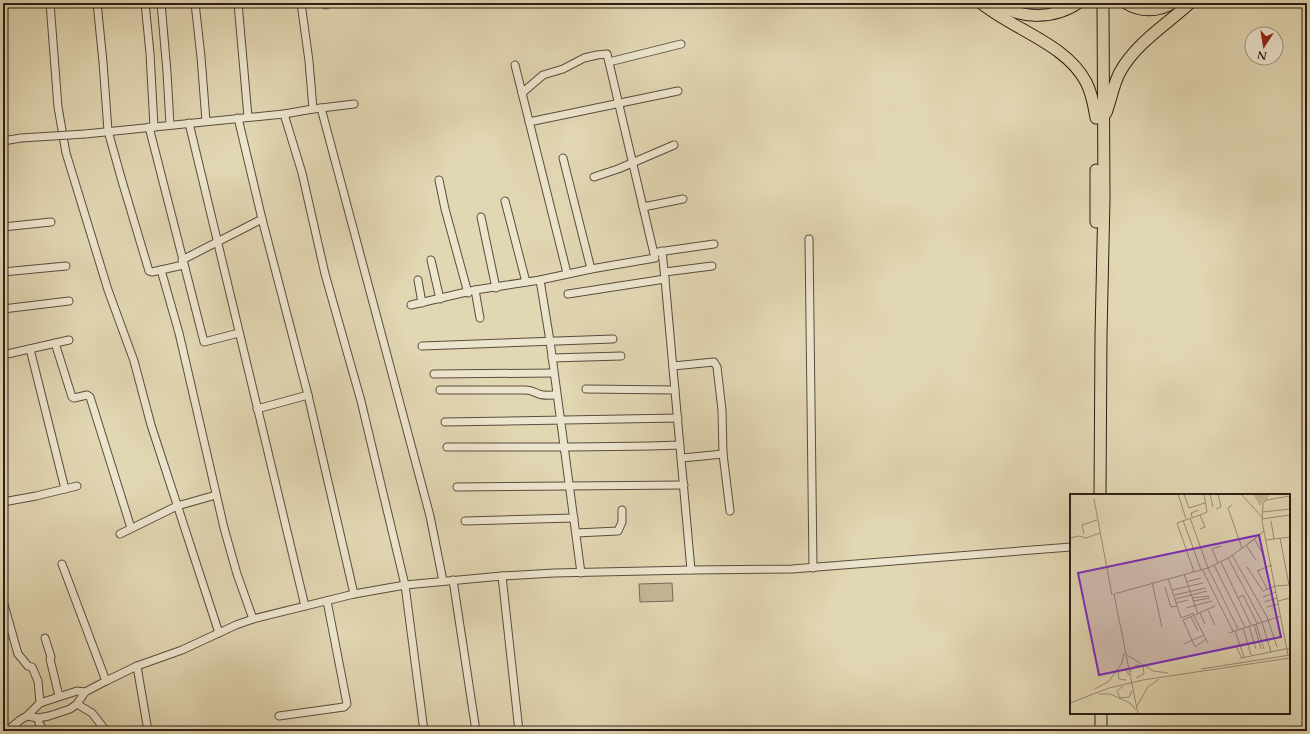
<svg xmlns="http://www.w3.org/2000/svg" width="1310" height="734" font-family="Cardo,serif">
  <rect width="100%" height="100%" fill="#e2d7b3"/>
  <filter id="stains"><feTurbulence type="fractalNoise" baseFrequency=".005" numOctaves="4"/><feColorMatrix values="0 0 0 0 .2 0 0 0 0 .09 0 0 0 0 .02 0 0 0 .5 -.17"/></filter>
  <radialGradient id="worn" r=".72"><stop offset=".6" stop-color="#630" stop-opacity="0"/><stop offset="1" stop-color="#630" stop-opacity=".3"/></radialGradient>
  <!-- green -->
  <polygon fill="#c3b898" stroke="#786b58" points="672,583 673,601 640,602 639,584"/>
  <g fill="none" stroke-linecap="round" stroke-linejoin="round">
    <!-- minor casing -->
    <g stroke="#5a4c3e" stroke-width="9">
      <g id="minor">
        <polyline points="50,3 58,107 66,153 108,290 134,361 151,425 219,633"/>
        <polyline points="97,3 103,62 108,131 122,181 149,271 152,272 161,270 179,333 224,528 237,574 253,619"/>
        <polyline points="145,3 150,53 154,127"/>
        <polyline points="161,3 167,72 170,125"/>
        <polyline points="195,3 201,57 206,121"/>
        <polyline points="238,3 248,117"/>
        <polyline points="301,3 309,61 313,109"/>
        <polyline points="325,3 326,5"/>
        <polyline points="609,62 681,44"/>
        <polyline points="515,65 567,273"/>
        <polyline points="321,108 430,516 443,581"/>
        <polyline points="284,114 302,173 325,274 361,401 405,585 424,731"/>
        <polyline points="238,118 262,219 308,395 354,594"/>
        <polyline points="529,122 678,91"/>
        <polyline points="189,123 305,606"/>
        <polyline points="149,127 204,342 239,333"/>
        <polyline points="85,134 284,114 313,109 354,104"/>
        <polyline points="3,141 21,138"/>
        <polyline points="563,158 591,269"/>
        <polyline points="594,177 618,169 674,145"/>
        <polyline points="439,180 445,209 468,293"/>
        <polyline points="505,201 526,282"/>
        <polyline points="643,207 683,199"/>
        <polyline points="481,217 496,288"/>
        <polyline points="3,227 51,222"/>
        <polyline points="809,239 813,568"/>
        <polyline points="658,252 714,244"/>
        <polyline points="182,260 262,219"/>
        <polyline points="431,260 440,299"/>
        <polyline points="161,270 183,265"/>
        <polyline points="3,272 66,266"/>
        <polyline points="665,272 712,266"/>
        <polyline points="665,279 691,570"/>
        <polyline points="418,280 422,303"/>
        <polyline points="540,280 550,341 581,573"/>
        <polyline points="475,290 480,318"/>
        <polyline points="568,294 665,279 662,251"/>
        <polyline points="411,305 475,290 540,280 591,269 655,258 607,54 597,55 584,58 563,69 543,75 522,93"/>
        <polyline points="3,309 69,301"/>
        <polyline points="55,343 72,397 74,398 87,395 90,397 131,528"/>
        <polyline points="422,346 613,339"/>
        <polyline points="30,349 65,489"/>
        <polyline points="3,355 69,340"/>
        <polyline points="552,358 621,356"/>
        <polyline points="673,366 714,362 717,367 722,410 723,454 730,511"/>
        <polyline points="434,374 553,373"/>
        <polyline points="586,389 675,390"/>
        <path d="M440,390H525C531,390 534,392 539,394C544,396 551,395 556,395"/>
        <polyline points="257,409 308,395"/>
        <polyline points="445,422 678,418"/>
        <path d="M447,447C525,447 602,448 680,445"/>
        <polyline points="682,458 723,454"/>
        <polyline points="457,487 684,485"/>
        <polyline points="3,502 36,496 77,486"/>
        <polyline points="465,521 574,518"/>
        <polyline points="576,533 618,531 622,522 622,510"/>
        <polyline points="120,534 177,506 216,495"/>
        <polyline points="62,564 106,681"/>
        <polyline points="502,576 519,731"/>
        <polyline points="453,580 476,731"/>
        <polyline points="3,601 18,654 28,666 32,667 38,681 40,703"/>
        <polyline points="45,638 51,657 50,659 59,696"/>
        <polyline points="137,666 148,731"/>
        <polyline points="77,704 92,713 106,731"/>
        <polyline points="27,716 38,718 49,716 70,709 77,704 85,692 106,681 137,666 182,650 236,625 253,619 354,594 405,585 502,576 554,573 691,570 792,569 1071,547"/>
        <polyline points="279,716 344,707 347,704 327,601"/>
        <polyline points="38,718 39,723 44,731"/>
        <polyline points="7,731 20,720 27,716 40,703 77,691 85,692"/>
      </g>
    </g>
    <!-- highway casing -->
    <g stroke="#2c1e17" stroke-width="13">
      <g id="highway">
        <path d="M981,3C1014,30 1066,44 1086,82C1092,93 1094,106 1096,118"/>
        <path d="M998,3C1021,20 1055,19 1078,3"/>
        <path d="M1126,3C1140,12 1158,12 1172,3"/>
        <path d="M1106,113C1111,100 1113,85 1120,72C1136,43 1166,25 1190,3"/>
        <polyline points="1096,222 1096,170"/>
        <polyline points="1100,495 1101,335 1104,199 1103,3"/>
        <polyline points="1101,731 1101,713"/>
      </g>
    </g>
    <!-- minor -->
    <use href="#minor" stroke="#ece5ce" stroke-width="7"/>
    <!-- highway -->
    <use href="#highway" stroke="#e2d7b3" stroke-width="11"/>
    <!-- minor-bridge casing -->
    <g stroke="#5a4c3e" stroke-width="9" stroke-linecap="butt">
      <polyline id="minor-bridge" points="21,138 85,134"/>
    </g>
    <!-- minor-bridge -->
    <use href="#minor-bridge" stroke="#ece5ce" stroke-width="7"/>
  </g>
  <!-- overview -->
  <g transform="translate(1070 494)">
    <rect width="220" height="220" fill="#e2d7b3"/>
    <path d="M183,0H198L190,12Z" fill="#c3b898"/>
    <path fill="none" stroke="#998d75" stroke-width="1" d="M108,0L116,25M114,0L119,14L135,9M140,0L143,13M171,0L192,23M199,0L193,10L192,27L218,161M24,5L42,101M196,6L220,2M162,11L158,14L172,54M146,15L151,13L148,0M193,18L220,15M130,21L137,18L134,0M122,23L121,19L129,16M120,24L138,74L168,135M192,25L220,21M113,26L131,76M201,27L204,45M14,40L12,31L27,26M0,44L9,42L16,44L30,39M210,44L219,91M185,46L193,60M196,46L220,43M179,49L194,37M176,51L186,66M162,61L197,123L207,153M158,64L192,128L201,158M151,68L181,131M148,69L142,55L151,52M144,71L175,133M177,73L193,97M132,75L163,137M187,77L202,71M188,77L197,95M124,78L107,29L130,21L135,33L130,35M114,80L128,120M98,84L111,124M82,88L92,133M116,88L131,84M95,93L101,113L107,112M102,96L133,89M193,97L205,92L220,91M44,100L138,74L160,63L186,44M44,100L68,220M104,101L136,94M193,103L206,98M122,104L139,102M168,104L173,101L187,129M105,105L137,97M123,107L140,104M208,107L220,104M194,108L207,104M106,109L118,106M197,113L209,110M116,114L142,107M138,116L145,131M130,119L135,130M124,122L138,149M121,123L128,137M111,124L124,119M184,130L191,155M186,130L194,155M179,132L186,155M173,134L181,161M165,137L174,163M159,139L211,122M136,145L125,153L113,126L145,112M114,150L134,141M166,152L172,165M57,161L83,177L98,179M171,164L220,154M131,175L220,161M60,178L66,171L73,172L74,180L66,184M56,186L49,185L48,177L55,175L59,181M53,192L47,197L50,204L59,203L62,197M25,195L39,187L52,169L54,159M29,200H40L60,209L66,216M0,209L39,194L73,186L220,164M67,212L78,193L89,185"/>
    <path fill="#7b2cbf" fill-opacity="0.15" stroke="#7b2cbf" stroke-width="2" d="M189,41L211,143L29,181L8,79Z"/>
    <rect width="220" height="220" fill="none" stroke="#2c1e17" stroke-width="2"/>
  </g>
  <!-- margin -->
  <rect width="1310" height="734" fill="none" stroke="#e2d7b3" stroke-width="16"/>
  <rect x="4" y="4" width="1302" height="726" fill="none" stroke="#2c1e17" stroke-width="2"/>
  <rect x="8" y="8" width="1294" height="718" fill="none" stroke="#2c1e17"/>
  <!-- north arrow -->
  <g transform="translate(1264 46) rotate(192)"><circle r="19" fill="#ece5ce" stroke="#9f9585"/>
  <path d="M0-3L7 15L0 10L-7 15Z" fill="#8f2418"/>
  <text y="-6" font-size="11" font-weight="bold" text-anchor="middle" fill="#2c1e17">N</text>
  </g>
  <rect width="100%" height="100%" filter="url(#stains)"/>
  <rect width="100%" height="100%" fill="url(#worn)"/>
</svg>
